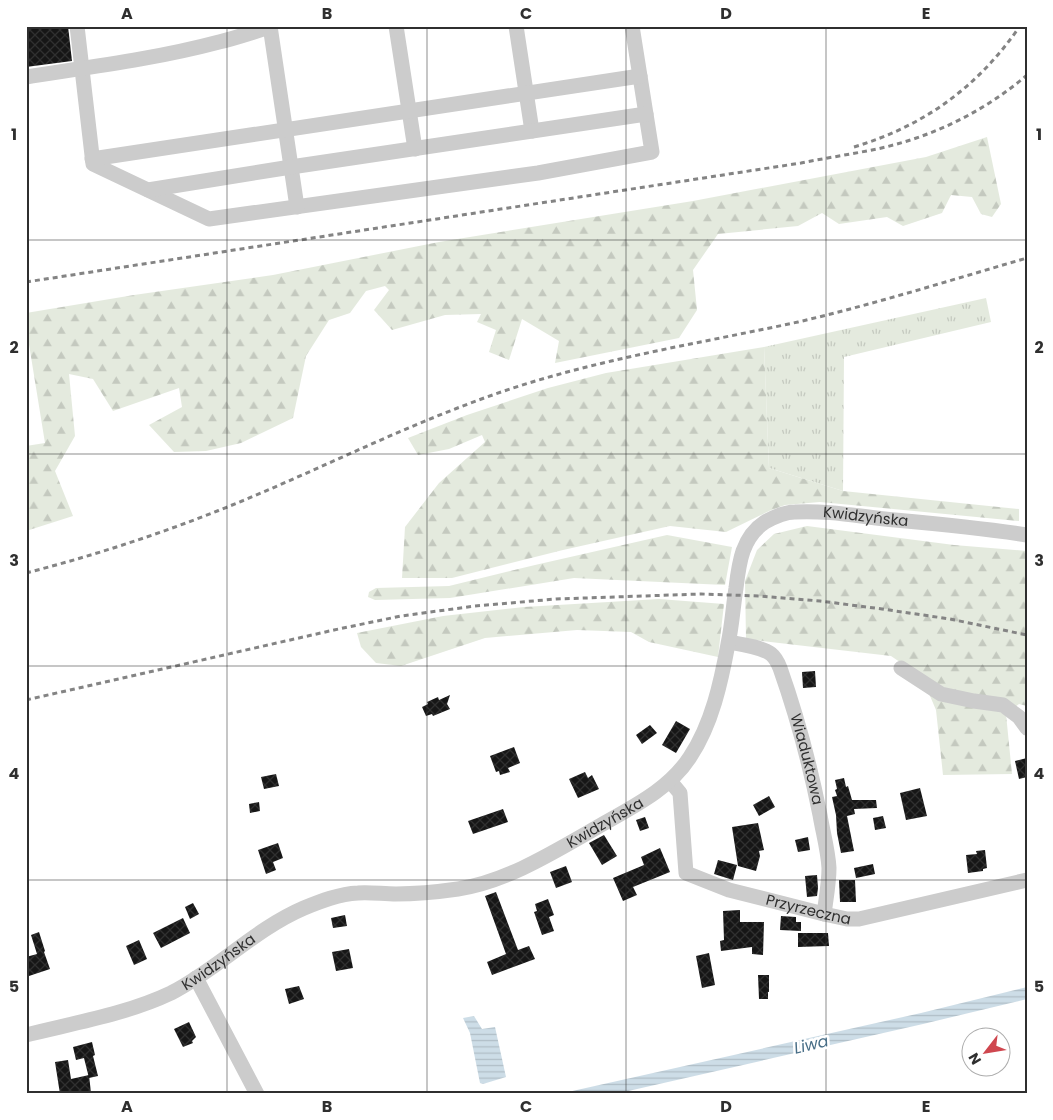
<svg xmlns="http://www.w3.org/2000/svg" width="1053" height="1120" font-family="Poppins,sans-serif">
  <defs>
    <pattern id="grass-tufts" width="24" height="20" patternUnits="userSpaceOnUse" patternTransform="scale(1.25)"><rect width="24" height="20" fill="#e4eade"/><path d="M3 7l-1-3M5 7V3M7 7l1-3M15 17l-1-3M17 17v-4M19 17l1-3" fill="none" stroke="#c4c9bf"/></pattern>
    <pattern id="forest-firs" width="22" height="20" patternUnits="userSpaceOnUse" patternTransform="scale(1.25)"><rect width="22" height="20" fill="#e4eade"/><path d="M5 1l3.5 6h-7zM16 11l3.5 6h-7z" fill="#c4c9bf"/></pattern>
    <pattern id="water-rules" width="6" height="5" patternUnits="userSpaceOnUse" patternTransform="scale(1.25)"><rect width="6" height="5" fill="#cddde7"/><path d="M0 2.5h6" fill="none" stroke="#b0bec6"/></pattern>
    <pattern id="building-cross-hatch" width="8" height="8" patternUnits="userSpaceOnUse" patternTransform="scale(1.25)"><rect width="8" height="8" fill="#161616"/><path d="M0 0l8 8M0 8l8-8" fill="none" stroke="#303030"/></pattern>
  </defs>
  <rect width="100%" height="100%" fill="#fff"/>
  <!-- grass -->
  <polygon fill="url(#grass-tufts)" points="986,298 991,322 844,357 843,491 769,468 764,347"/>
  <!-- forest -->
  <g fill="url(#forest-firs)">
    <polygon points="987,137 1001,204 992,217 981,214 972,197 951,195 942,213 903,226 887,217 839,224 822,213 798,226 718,234 693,270 697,310 679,338 555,363 559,341 522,319 509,360 489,352 496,330 477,322 481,314 445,315 392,330 374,310 389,290 385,286 366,291 350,313 329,320 306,356 293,418 241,443 206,451 174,452 149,425 182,407 179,388 113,411 93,379 69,374 75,436 55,471 73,516 26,531 26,446 45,443 26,326 26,313 134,295 273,275 439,242 693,201 926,157"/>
    <polygon points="764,347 769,468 843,491 1019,509 1019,521 820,502 785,505 769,511 726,532 670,526 563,550 452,578 402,578 405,527 439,483 485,442 482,435 449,449 418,455 408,438 467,415 548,388 606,373"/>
    <polygon points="807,526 954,545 1027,551 1027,706 1019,704 1006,714 1012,774 943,775 936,710 922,677 891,656 746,639 745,581 757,550 774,534"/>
    <polygon points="667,535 732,547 725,585 574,578 450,598 375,600 368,597 369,592 376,588 449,586 535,565"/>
    <polygon points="659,599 724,604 718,657 649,642 631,632 577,630 485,638 401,666 376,663 361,647 357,633 443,616 524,607"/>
  </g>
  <!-- water -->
  <g fill="url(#water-rules)">
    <polygon points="1027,987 1027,999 923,1024 615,1094 559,1094 921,1013"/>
    <polygon points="474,1016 482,1029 495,1027 506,1077 483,1084 480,1083 470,1033 463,1018"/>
  </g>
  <!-- building -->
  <g fill="url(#building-cross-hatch)">
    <polygon points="26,26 68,26 72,61 26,67"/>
    <polygon points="815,671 816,687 803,688 802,672"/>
    <polygon points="450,695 447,704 450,709 433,716 432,714 426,716 422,707 428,704 427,702 438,697 439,700"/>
    <polygon points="676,721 690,729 676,753 662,745"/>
    <polygon points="650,725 657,733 642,744 636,735"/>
    <polygon points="514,747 520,763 508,768 510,772 500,775 499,771 496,772 490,756"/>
    <polygon points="1027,758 1027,777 1019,779 1015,761"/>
    <polygon points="585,772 588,778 592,775 599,789 578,798 569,779"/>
    <polygon points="276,774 279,786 264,789 261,777"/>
    <polygon points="844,778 846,787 848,786 852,800 876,800 877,808 854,809 855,814 847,816 854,851 841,853 837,833 836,815 832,797 837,796 835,790 837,789 835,780"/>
    <polygon points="920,788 927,816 906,820 900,793"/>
    <polygon points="769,796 775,807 759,816 753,805"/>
    <polygon points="259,802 260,811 250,813 249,804"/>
    <polygon points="503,809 508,822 473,834 468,821"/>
    <polygon points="883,816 886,828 875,830 873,818"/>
    <polygon points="645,817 649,828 640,831 636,820"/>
    <polygon points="758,823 764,850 759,851 760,856 756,871 738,866 732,827"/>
    <polygon points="604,835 617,856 602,865 589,843"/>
    <polygon points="808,837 810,850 798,852 795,840"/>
    <polygon points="278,843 283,858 273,862 276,870 266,874 258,850"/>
    <polygon points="660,848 670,872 633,887 637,895 623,901 613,878 644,865 641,857"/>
    <polygon points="985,850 987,868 983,869 983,871 968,873 966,855 977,854 976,851"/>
    <polygon points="718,860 737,865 733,880 714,874"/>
    <polygon points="873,864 875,874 856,878 854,868"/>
    <polygon points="566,866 572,882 556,888 550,872"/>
    <polygon points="817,875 818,888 817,896 807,897 805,876"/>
    <polygon points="839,880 855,880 856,902 840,902"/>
    <polygon points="496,892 518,950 529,946 535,959 492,975 487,962 506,954 485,896"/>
    <polygon points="548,899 554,915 549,917 554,931 542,935 534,912 537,911 535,904"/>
    <polygon points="193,903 199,914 190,919 185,907"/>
    <polygon points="740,910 740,922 764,922 763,955 752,954 752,947 721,951 720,941 724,940 723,911"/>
    <polygon points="345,915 347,926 333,928 331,918"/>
    <polygon points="781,916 796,917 796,922 801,922 801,931 780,930"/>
    <polygon points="183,918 190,933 161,948 153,933"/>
    <polygon points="39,932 45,951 44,952 50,969 26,977 26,957 37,954 31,935"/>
    <polygon points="798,933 828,933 829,946 798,947"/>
    <polygon points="139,940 147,959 134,965 126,946"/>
    <polygon points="349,949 353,968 336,971 332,952"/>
    <polygon points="709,953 715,985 702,988 696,956"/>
    <polygon points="758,975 769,975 769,992 768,992 768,999 759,999"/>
    <polygon points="299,986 304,999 289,1004 285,989"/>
    <polygon points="189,1022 196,1037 192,1041 193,1043 183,1047 174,1029"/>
    <polygon points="92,1042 95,1055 93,1056 98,1076 89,1078 84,1058 76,1060 73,1047"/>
    <polygon points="68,1060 71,1079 89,1075 91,1093 85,1094 60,1094 55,1062"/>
  </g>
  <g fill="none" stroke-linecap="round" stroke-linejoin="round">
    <!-- minor -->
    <g stroke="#ccc" stroke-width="15">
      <polyline points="77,26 93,164 209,219 538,173 652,152 632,26"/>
      <polyline points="270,26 297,207"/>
      <polyline points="396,26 415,149"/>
      <polyline points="516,26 532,131"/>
      <path d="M26,77C90,67 155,59 219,42C236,38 253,32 270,27"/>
      <polyline points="92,159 640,76"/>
      <polyline points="148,190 291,167 646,114"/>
      <path id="s1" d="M729,642C740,644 762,647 771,654C776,658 778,663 780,668C797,716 810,765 820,815C823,833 828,850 829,868C829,883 826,899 824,914"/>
      <polyline points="901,668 941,694 974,701 1003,705 1019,717 1027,728"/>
      <path id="s2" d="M670,781L680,793L686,873L729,890L824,914L847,919H859L1027,880"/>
      <polyline points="196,978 257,1094"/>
      <path id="s3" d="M26,1035C74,1023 127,1014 171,993C218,969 255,929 304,908C321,901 339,894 358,893C370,892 383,894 396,894C417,894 437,892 458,889C506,882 554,852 596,828C630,808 668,791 690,757C712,724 721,682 728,644C732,626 733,607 736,588C739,563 742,537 765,522C774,517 785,512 795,512C828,510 862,517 895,520C939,524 983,528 1027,535"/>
    </g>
    <!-- rail -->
    <g stroke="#848484" stroke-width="3" stroke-dasharray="5 4" stroke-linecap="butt">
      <path d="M854,147C924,126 978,87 1020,26"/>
      <path d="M26,282L801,163C826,158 852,154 877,149C932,137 984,112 1027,75"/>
      <path d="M26,573C100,554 172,530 242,501C331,464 417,420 510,389C604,358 701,343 798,322C875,304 951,280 1027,258"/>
      <polyline points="26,700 334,630 401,616 475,606 556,599 701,594 759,596 820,601 882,609 950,619 1027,635"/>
    </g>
  </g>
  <!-- grid -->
  <path fill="none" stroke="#2f2f2f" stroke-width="1" stroke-opacity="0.55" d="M227,26V1094M427,26V1094M626,26V1094M826,26V1094M26,240H1027M26,454H1027M26,666H1027M26,880H1027"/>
  <g text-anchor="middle" stroke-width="5" stroke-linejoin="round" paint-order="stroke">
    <!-- street labels -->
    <g font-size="15" fill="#2f2f2f" stroke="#fff">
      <text dy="5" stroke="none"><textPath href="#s3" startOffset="1091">Kwidzyńska</textPath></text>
      <text dy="5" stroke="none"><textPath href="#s1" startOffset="156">Wiaduktowa</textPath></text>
      <text dy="5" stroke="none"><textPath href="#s3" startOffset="628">Kwidzyńska</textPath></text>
      <text dy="5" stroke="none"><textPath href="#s2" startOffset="224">Przyrzeczna</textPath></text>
      <text dy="5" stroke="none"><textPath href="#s3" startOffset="208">Kwidzyńska</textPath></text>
    </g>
    <!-- water labels -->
    <g font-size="16" font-style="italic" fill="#476d86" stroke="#fff">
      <text transform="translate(811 1044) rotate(-13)" y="6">Liwa</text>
    </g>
  </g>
  <!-- border -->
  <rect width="1053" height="1120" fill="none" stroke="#ffffff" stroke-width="55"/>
  <!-- north arrow -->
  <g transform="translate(986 1052) rotate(239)"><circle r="24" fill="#ffffff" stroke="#acacac"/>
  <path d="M0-4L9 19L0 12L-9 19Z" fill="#cf474f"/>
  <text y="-8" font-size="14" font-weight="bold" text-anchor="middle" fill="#2f2f2f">N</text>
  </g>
  <rect x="28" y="28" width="998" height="1064" fill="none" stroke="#2f2f2f" stroke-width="2"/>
  <g font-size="16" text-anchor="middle" font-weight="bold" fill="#2f2f2f">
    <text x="127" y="19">A</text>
    <text x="327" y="19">B</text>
    <text x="526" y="19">C</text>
    <text x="726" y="19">D</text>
    <text x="926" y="19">E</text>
    <text x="14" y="140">1</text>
    <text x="1039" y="140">1</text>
    <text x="14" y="353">2</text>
    <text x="1039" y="353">2</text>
    <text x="14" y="566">3</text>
    <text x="1039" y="566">3</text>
    <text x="14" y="779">4</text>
    <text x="1039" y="779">4</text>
    <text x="14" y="992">5</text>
    <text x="1039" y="992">5</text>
    <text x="127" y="1112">A</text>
    <text x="327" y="1112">B</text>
    <text x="526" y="1112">C</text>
    <text x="726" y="1112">D</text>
    <text x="926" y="1112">E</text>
  </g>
</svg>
